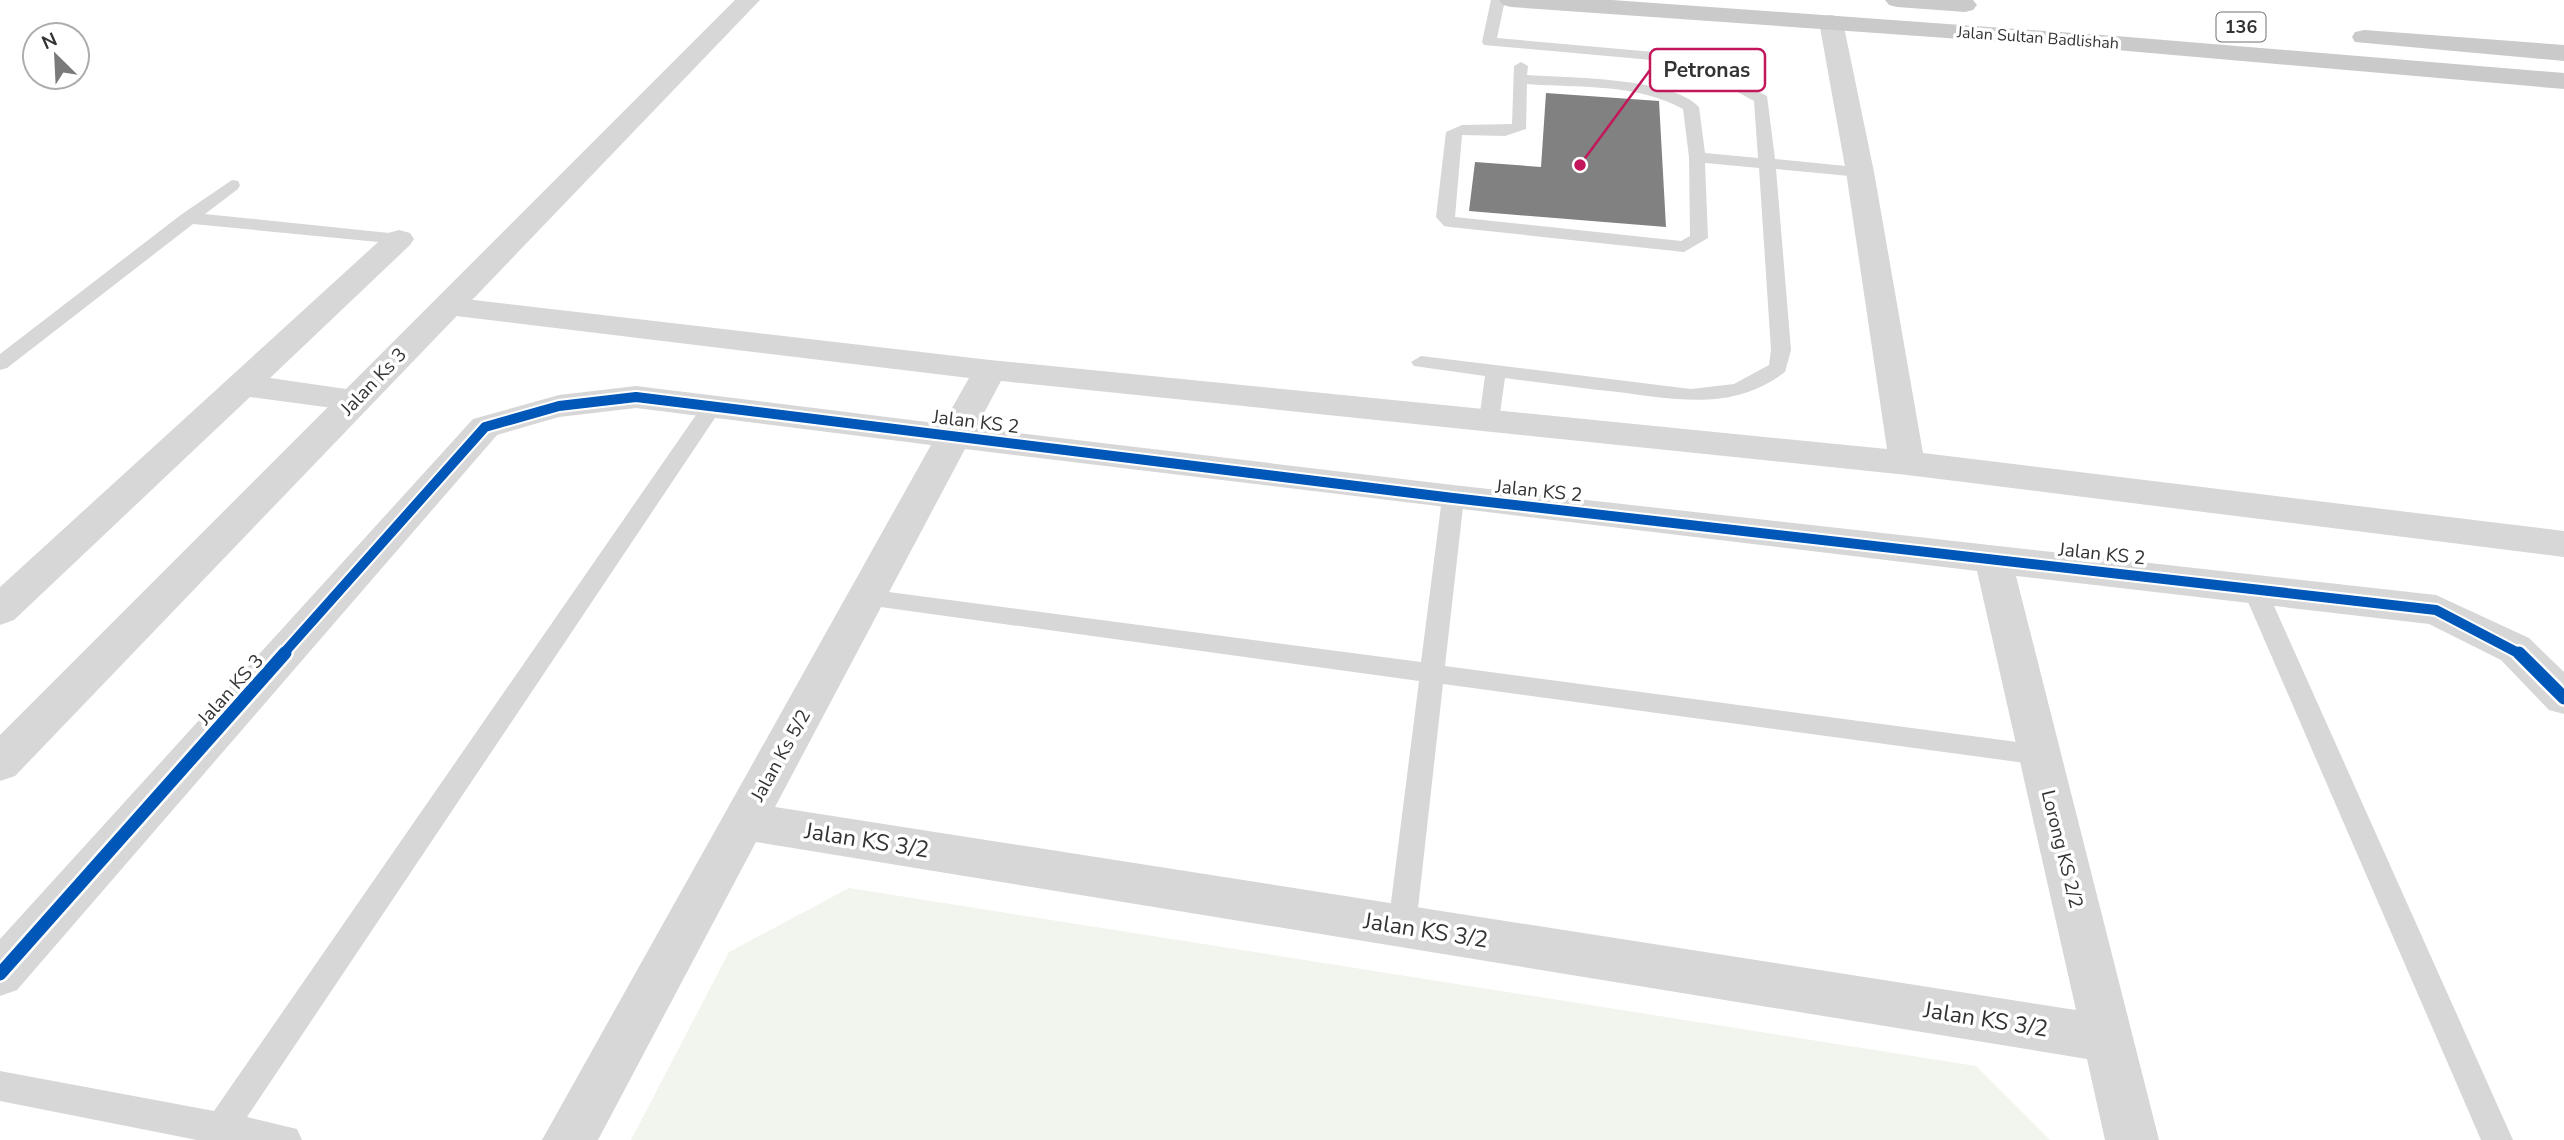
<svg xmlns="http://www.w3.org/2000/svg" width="2564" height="1140" font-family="'Nunito Sans',sans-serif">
  <rect width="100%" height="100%" fill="#fff"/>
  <!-- green -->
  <polygon fill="#f1f5ed" points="849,888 1976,1066 2050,1140 631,1140 729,952"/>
  <!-- building -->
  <polygon fill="#818181" points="1546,93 1659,101 1666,227 1469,211 1475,162 1541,167"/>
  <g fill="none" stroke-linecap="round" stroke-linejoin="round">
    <!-- service -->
    <g fill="#d7d7d7" fill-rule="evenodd">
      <path d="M1491,0H1505L1497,38L1688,55L1767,96L1775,159L1866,168V176L1860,177L1776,169L1791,350L1785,372C1734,411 1677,400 1618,392C1580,388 1543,383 1505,378L1499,420L1489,427L1479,420L1485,376L1414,366L1411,362L1421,356L1691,389L1734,384L1769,365L1771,350L1759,168L1705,163L1708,238L1684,252L1450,227L1444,226L1436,217L1446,132L1462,125L1512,124L1514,66L1521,62L1528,66L1527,75C1567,78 1672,77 1699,107L1705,153L1758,158L1754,101L1685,63L1484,45L1482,42ZM1527,84C1578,88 1637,83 1683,109L1689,157L1690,236L1681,241L1455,217L1462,135L1505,136L1526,129Z"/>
      <polygon points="232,180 238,181 240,185 238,189 205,214 399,234 408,239 399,244 193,224 7,368 0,370 0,354 182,214"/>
      <polygon points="712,401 722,407 719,412 247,1117 297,1129 302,1140 197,1140 0,1101 0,1071 214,1111 705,402"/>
      <polygon points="1453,491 1461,493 1464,498 1445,666 2040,745 2049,748 2053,755 2049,762 2040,765 1443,684 1416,926 1412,935 1402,939 1392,935 1388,926 1419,681 866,605 858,603 854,597 858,591 866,589 1421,662 1442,498 1445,493"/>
      <polygon points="2254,580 2262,582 2266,588 2513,1140 2481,1140 2242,588 2246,582"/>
    </g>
    <!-- minor -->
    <g fill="#d7d7d7" fill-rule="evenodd">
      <path d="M1831,15L1840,17L1843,22L1874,172L1923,453L2564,531V557L1907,475L1001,381L976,428L1453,485L2436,595L2529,638L2564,672V714L2549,710L2501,660L2429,624L2016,576L2159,1140H2105L2087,1059L756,842L598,1140H542L931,445L636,408L559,417L497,435L17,990L0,996V939L473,419L559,395L636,386L943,424L969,378L448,315L437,313L432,306L437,299L448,297L990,360L1887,449L1846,172L1819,22L1822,17ZM965,449L1977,571L2076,1010L775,807Z"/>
      <polygon points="399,230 410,233 414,239 410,245 270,378 367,392 372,400 367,408 355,411 250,397 14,620 0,625 0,587 388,233"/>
    </g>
    <!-- tertiary -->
    <polygon fill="#d7d7d7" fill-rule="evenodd" points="735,0 760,0 15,776 0,781 0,735"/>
    <!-- primary -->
    <g fill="#cacaca" fill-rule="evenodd">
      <polygon points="1499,0 1612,0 2116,36 2564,73 2564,89 2116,50 1511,7 1503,5"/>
      <polygon points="1885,0 1973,0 1977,5 1973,10 1965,12 1897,7 1889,5"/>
      <polygon points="2364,30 2564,45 2564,61 2355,42 2352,37 2355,32"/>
    </g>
    <!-- cycleway-far1 casing -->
    <g stroke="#fff" stroke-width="14">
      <polyline id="cycleway-far1" points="283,654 485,427 559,406 636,397 1453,498 2436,610 2520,654"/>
    </g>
    <!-- cycleway casing -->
    <g stroke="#fff" stroke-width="18">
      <g id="cycleway">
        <polyline points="2519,653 2564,698"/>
        <polyline points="0,974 285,653"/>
      </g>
    </g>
    <!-- cycleway-far1 -->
    <use href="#cycleway-far1" stroke="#0057b8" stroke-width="10"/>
    <!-- cycleway -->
    <use href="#cycleway" stroke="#0057b8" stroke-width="13"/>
  </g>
  <g text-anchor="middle" stroke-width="7" stroke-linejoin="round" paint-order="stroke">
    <!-- far-street labels -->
    <g font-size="16" fill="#333" stroke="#fff">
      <text transform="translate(2038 37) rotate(4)" y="6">Jalan Sultan Badlishah</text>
    </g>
    <!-- shield labels -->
    <rect fill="#fff" stroke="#707070" stroke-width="2" x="2216.5" y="12.5" width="49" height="29" rx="5"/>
    <g font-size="18" font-weight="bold" fill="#333">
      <text x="2241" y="33">136</text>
    </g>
    <!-- street labels -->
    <g font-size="19" fill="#333" stroke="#fff">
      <text transform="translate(373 381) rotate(-46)" y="7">Jalan Ks 3</text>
      <text transform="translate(976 421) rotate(7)" y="7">Jalan KS 2</text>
      <text transform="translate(1539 490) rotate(6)" y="7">Jalan KS 2</text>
      <text transform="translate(2102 553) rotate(6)" y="7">Jalan KS 2</text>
      <text transform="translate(230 689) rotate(-48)" y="7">Jalan KS 3</text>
      <text transform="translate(780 755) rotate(-61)" y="7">Jalan Ks 5/2</text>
      <text transform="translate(2063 849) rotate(76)" y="7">Lorong KS 2/2</text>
    </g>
    <!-- near-street labels -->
    <g font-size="23" fill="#333" stroke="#fff">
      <text transform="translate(867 840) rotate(9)" y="8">Jalan KS 3/2</text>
      <text transform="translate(1426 930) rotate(9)" y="8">Jalan KS 3/2</text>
      <text transform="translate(1986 1019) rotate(9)" y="8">Jalan KS 3/2</text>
    </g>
  </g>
  <!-- callouts -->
  <path fill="none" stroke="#c2185b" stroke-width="2.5" d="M1580 165L1650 70"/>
  <circle fill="#c2185b" stroke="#fff" stroke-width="2.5" cx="1580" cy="165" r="7"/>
  <rect fill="#fff" stroke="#c2185b" stroke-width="2.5" x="1650" y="49" width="115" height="42" rx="7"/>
  <g font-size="21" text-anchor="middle" font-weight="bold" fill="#333">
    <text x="1707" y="77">Petronas</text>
  </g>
  <!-- north arrow -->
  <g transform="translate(56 56) rotate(336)"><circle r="33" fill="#ffffff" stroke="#adadad" stroke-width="2"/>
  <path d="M0-5L12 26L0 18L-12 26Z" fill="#7a7a7a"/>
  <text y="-10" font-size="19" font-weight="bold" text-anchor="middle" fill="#333333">N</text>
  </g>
</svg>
